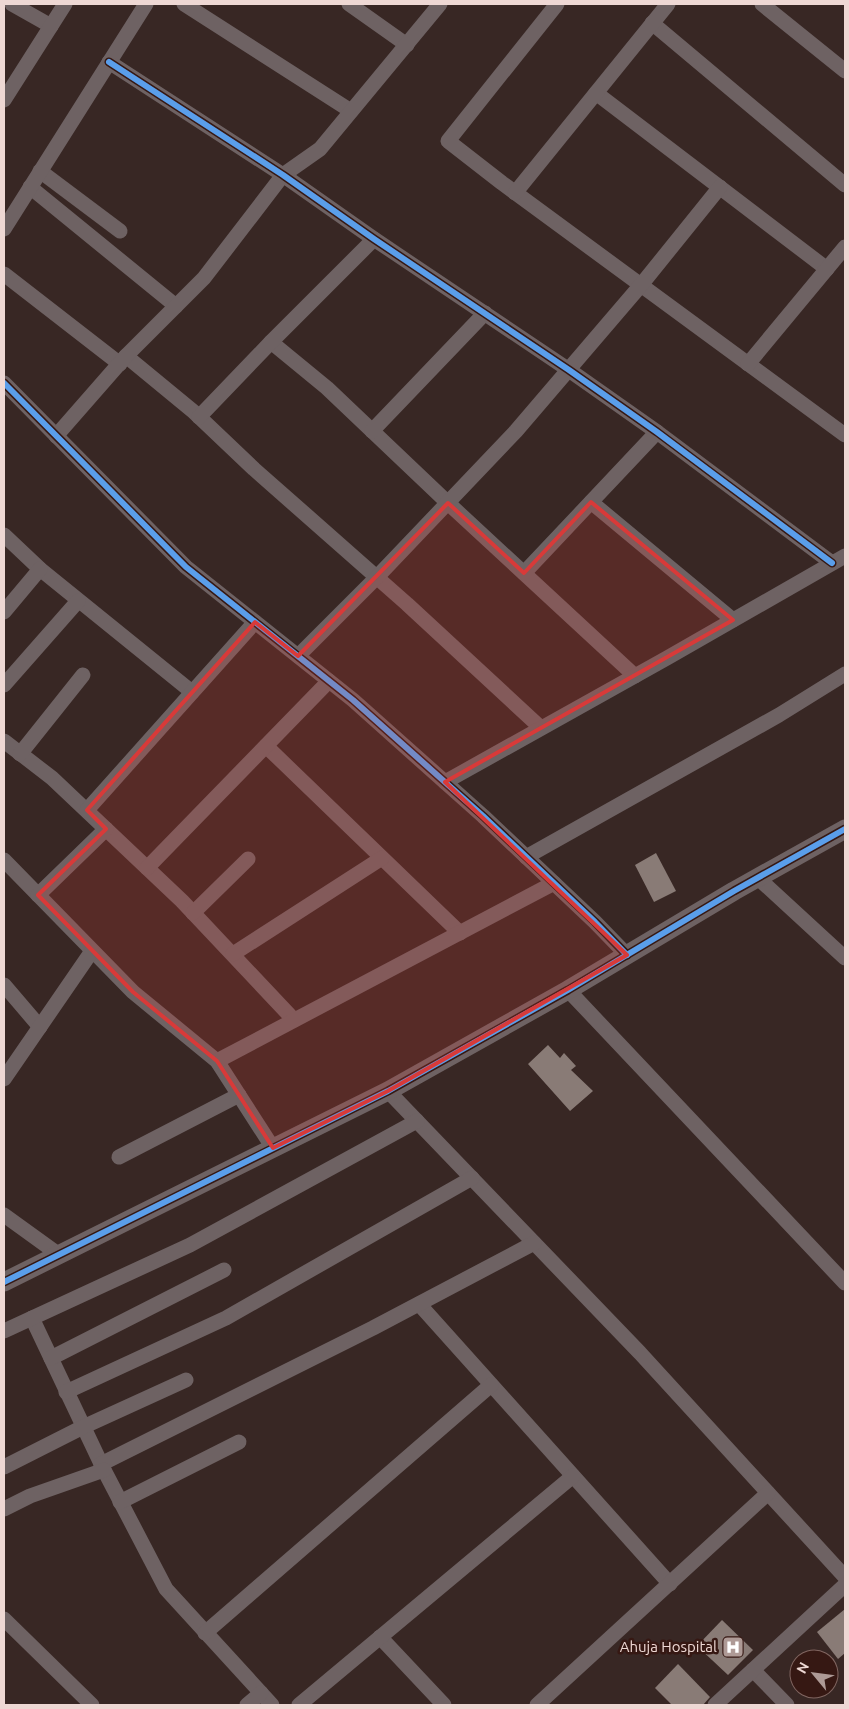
<svg xmlns="http://www.w3.org/2000/svg" width="849" height="1709" font-family="Ubuntu,sans-serif">
  <rect width="100%" height="100%" fill="#382724"/>
  <!-- building -->
  <g fill="#897b76">
    <polygon points="656,853 676,891 654,902 635,865"/>
    <polygon points="548,1045 560,1058 564,1053 576,1066 571,1070 593,1091 570,1111 528,1064"/>
    <polygon points="845,1609 845,1653 838,1659 817,1632"/>
    <polygon points="722,1620 753,1650 728,1675 697,1646"/>
    <polygon points="678,1664 710,1697 703,1705 672,1705 655,1688"/>
  </g>
  <g fill="none" stroke-linecap="round" stroke-linejoin="round">
    <!-- minor -->
    <g stroke="#6e6263" stroke-width="15">
      <polyline points="12,4 51,26"/>
      <polyline points="184,4 351,111"/>
      <polyline points="349,4 407,45"/>
      <polyline points="557,4 448,141 502,183 845,435"/>
      <polyline points="762,4 845,71"/>
      <polyline points="652,23 845,185"/>
      <polyline points="109,62 283,175 374,239 569,370 657,432 832,563"/>
      <polyline points="596,93 827,269"/>
      <polyline points="4,100 65,4"/>
      <polyline points="40,171 120,231"/>
      <polyline points="30,187 176,306"/>
      <polyline points="515,193 668,4"/>
      <polyline points="4,229 146,4"/>
      <polyline points="4,274 120,364"/>
      <polyline points="271,342 327,388 448,503 635,676"/>
      <polyline points="126,356 194,412 254,469 407,604 541,728"/>
      <polyline points="748,364 845,247"/>
      <polyline points="4,383 186,567 353,700 483,816 595,922 627,955"/>
      <polyline points="199,417 271,342 374,239"/>
      <polyline points="372,431 485,313"/>
      <polyline points="56,436 126,356 204,278 283,175 320,149 440,4"/>
      <polyline points="591,502 733,620"/>
      <polyline points="4,535 40,569 192,692"/>
      <polyline points="524,573 657,432"/>
      <polyline points="4,612 40,569"/>
      <polyline points="298,656 377,577 516,431 641,285 720,187"/>
      <polyline points="4,685 78,601"/>
      <polyline points="4,741 52,778 182,901 294,1020"/>
      <polyline points="266,746 460,933"/>
      <polyline points="20,754 83,675"/>
      <polyline points="445,782 667,658 845,556"/>
      <polyline points="87,810 255,622"/>
      <polyline points="526,857 779,715 845,674"/>
      <polyline points="4,860 133,992 217,1061 273,1148"/>
      <polyline points="147,868 329,681"/>
      <polyline points="758,878 845,958"/>
      <polyline points="38,895 106,829"/>
      <polyline points="193,913 248,859"/>
      <polyline points="233,954 382,858"/>
      <polyline points="4,985 40,1027"/>
      <polyline points="568,990 845,1283"/>
      <polyline points="217,1061 554,883"/>
      <polyline points="4,1079 92,951"/>
      <polyline points="388,1091 640,1353 845,1577"/>
      <polyline points="119,1157 239,1095"/>
      <polyline points="4,1215 58,1254"/>
      <polyline points="419,1304 670,1584"/>
      <polyline points="32,1318 104,1470 166,1589 272,1705"/>
      <polyline points="4,1331 190,1245 417,1121"/>
      <polyline points="51,1358 224,1270"/>
      <polyline points="66,1392 226,1318 472,1178"/>
      <polyline points="101,1464 373,1328 534,1243"/>
      <polyline points="4,1467 83,1427 186,1380"/>
      <polyline points="120,1502 239,1442"/>
      <polyline points="4,1509 30,1496 104,1470"/>
      <polyline points="4,1619 92,1705"/>
      <polyline points="205,1633 491,1385"/>
      <polyline points="380,1637 444,1705"/>
      <polyline points="753,1670 787,1705"/>
      <polyline points="247,1705 261,1693"/>
      <polyline points="299,1705 573,1476"/>
      <polyline points="537,1705 768,1493"/>
      <polyline points="715,1705 845,1585"/>
    </g>
    <!-- tertiary -->
    <polyline stroke="#6e6263" stroke-width="19" points="4,1282 388,1091 568,990 734,891 845,829"/>
    <!-- cycleway casing -->
    <g stroke="#361813" stroke-width="9">
      <g id="cycleway">
        <polyline points="109,62 283,175 374,239 569,370 657,432 832,563"/>
        <polyline points="4,383 186,567 353,700 483,816 595,922 627,955"/>
        <polyline points="4,1282 388,1091 568,990 734,891 845,829"/>
      </g>
    </g>
    <!-- cycleway -->
    <use href="#cycleway" stroke="#5a9eea" stroke-width="6"/>
  </g>
  <!-- marked area -->
  <path fill="#d83a39" fill-opacity="0.2" stroke="#d83a39" stroke-width="4" stroke-linejoin="round" d="M591,502L733,620L445,782L627,955L388,1091L273,1148L217,1061L133,992L38,895L106,829L87,810L255,622L298,656L448,503L524,573Z"/>
  <!-- icons -->
  <defs>
    <g id="hospital-square" transform="scale(1.125)"><rect x="-9" y="-9" width="18" height="18" rx="4" fill="#ae9a96" stroke="#361813"/><path d="M-5-5h3v3.5h4V-5h3V5h-3V1.5h-4V5h-3Z" fill="#fff"/></g>
  </defs>
  <g fill-rule="evenodd">
    <use href="#hospital-square" x="733" y="1647"/>
  </g>
  <g text-anchor="middle" stroke-width="5" stroke-linejoin="round" paint-order="stroke">
    <!-- poi labels -->
    <g font-size="15" fill="#eed8d4" stroke="#361813" text-anchor="end">
      <text x="717" y="1652">Ahuja Hospital</text>
    </g>
  </g>
  <!-- border -->
  <rect width="849" height="1709" fill="none" stroke="#eed8d4" stroke-width="10"/>
  <!-- north arrow -->
  <g transform="translate(814 1674) rotate(299)"><circle r="24" fill="#361813" stroke="#806560"/>
  <path d="M0-4L9 19L0 12L-9 19Z" fill="#ae9a96"/>
  <text y="-8" font-size="14" font-weight="bold" text-anchor="middle" fill="#eed8d4">N</text>
  </g>
</svg>
